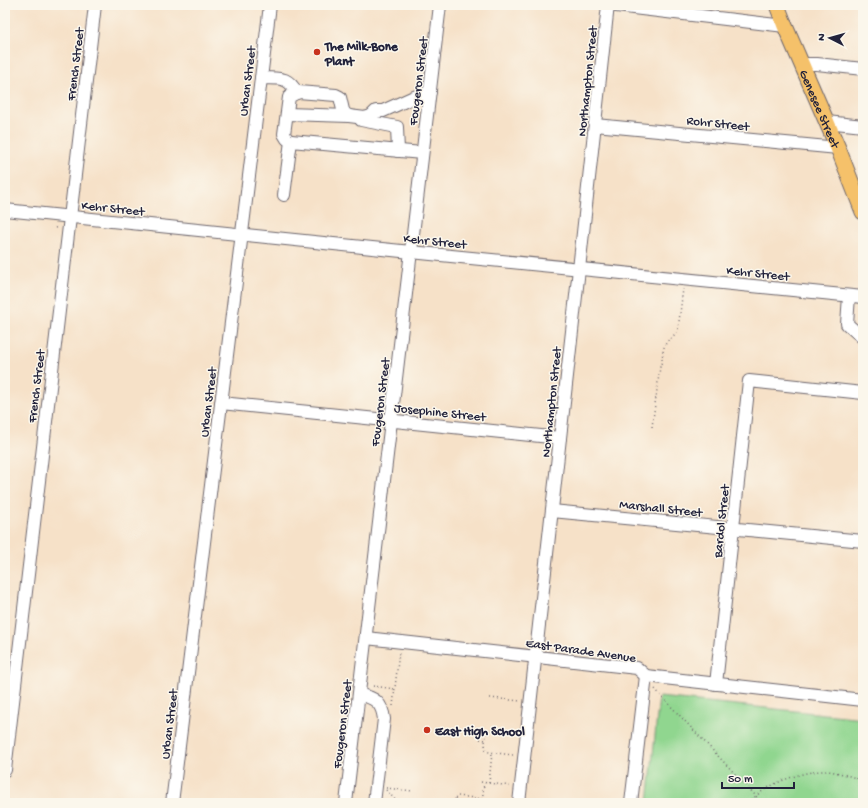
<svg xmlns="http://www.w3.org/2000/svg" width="868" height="808" font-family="'Gochi Hand',sans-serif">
  <rect width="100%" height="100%" fill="#fbf7ec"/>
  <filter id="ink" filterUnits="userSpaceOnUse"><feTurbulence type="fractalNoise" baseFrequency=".025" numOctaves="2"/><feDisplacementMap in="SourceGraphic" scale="8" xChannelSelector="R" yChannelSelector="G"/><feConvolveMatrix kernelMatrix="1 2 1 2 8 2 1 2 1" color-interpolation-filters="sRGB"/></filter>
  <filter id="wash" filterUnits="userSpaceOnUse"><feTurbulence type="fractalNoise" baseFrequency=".012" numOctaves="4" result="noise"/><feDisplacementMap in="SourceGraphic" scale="16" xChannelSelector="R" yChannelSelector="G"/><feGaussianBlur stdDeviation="0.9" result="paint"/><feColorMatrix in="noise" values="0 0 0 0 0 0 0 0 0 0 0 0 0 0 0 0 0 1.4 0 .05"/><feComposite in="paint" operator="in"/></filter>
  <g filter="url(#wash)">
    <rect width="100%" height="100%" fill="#f6e1c8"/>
    <!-- green -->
    <polygon fill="#90d68f" stroke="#597c65" points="659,697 863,718 863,803 648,803"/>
  </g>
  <g filter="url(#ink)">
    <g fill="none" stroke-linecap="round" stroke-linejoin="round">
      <!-- minor casing -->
      <g stroke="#6c656c" stroke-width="14">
        <g id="minor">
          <polyline points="608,5 785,26"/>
          <polyline points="802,64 817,64 863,69"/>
          <path d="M261,78C279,79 287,75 297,93"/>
          <polyline points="287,114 349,116"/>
          <polyline points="361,120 397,127 398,151"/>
          <polyline points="827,122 863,126"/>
          <polyline points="595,125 838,148"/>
          <polyline points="422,153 291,141 287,139 284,134 289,97 298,92 336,95 340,97 343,110 344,113 349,116 365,118 371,116 376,111 383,111 414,97 430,92"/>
          <polyline points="284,195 291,141"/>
          <polyline points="5,210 411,252 863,297"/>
          <polyline points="849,296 847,324 863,338"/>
          <polyline points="221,403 560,438"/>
          <polyline points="552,511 863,541"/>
          <polyline points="366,638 637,668 646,676 863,700"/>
          <polyline points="716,684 749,381 863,393"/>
          <path d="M359,695C375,697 382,703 384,719L374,803"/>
          <polyline points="5,770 95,5"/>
          <polyline points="172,803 270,5"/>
          <polyline points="346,803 440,5"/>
          <polyline points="519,803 579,269 608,5"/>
          <polyline points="631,803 646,676"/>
        </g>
      </g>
      <!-- major casing -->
      <g stroke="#6c656c" stroke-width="17">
        <g id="major">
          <path id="s1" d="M777,5L785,26L838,148L863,212"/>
        </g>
      </g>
      <!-- path -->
      <g stroke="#6c656c" stroke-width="1.5" stroke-dasharray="1 3" stroke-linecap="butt">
        <polyline points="55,228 57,227"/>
        <path d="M652,427L660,367C663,360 662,351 665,345C668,339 675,336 678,330L683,289"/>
        <polyline points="373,686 395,689"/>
        <polyline points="655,689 664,699 756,796 746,803"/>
        <polyline points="490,698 521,701"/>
        <polyline points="393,706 399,652"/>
        <polyline points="480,739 486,740"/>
        <path d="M513,755L489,752L486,750C484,744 485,733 490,729L517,731"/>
        <polyline points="481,782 511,786"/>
        <polyline points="489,783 492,753"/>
        <polyline points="386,788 413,791"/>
        <polyline points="386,790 398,803"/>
        <polyline points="458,796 482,799"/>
        <polyline points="455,798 459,803"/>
        <polyline points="482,803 484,783"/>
        <path d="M762,803L756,796C772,782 806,770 827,771C840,772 851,777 863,780"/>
      </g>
      <!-- minor -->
      <use href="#minor" stroke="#fff" stroke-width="12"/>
      <!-- major -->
      <use href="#major" stroke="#f5c16b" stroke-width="15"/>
    </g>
  </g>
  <!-- markers -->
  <g fill="#c8321e" stroke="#fbf7ec" stroke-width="1.5">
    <circle cx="317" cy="52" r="4"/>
    <circle cx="427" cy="730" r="4"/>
  </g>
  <g text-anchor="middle" stroke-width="3" stroke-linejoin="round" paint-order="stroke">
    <!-- poi labels -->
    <g font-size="13" font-weight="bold" fill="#22223b" stroke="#fbf7ec" text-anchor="start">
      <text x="325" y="50">The Milk-Bone<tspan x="325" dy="15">Plant</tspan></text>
      <text x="435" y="735">East High School</text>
    </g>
    <!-- street labels -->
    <g font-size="13" fill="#22223b" stroke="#fbf7ec">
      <text transform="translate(74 64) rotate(-83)" y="5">French Street</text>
      <text transform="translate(246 81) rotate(-83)" y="5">Urban Street</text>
      <text transform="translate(417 81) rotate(-83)" y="5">Fougeron Street</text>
      <text transform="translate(586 81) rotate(-84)" y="5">Northampton Street</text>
      <text dy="5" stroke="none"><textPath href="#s1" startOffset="112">Genesee Street</textPath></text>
      <text transform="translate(718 122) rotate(6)" y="5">Rohr Street</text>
      <text transform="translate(113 207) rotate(6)" y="5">Kehr Street</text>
      <text transform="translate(435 240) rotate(6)" y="5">Kehr Street</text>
      <text transform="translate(758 272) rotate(6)" y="5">Kehr Street</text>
      <text transform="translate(35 386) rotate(-83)" y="5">French Street</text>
      <text transform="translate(207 402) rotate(-83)" y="5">Urban Street</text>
      <text transform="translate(379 402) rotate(-83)" y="5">Fougeron Street</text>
      <text transform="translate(550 402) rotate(-84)" y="5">Northampton Street</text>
      <text transform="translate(440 411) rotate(6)" y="5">Josephine Street</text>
      <text transform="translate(661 507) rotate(6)" y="5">Marshall Street</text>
      <text transform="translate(720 521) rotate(-84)" y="5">Bardol Street</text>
      <text transform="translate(581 649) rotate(8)" y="5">East Parade Avenue</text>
      <text transform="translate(168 724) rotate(-83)" y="5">Urban Street</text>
      <text transform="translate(341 724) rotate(-83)" y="5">Fougeron Street</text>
    </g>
  </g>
  <!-- margin -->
  <rect width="868" height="808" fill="none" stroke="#fbf7ec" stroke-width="20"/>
  <!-- north arrow -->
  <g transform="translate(830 38) rotate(276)" stroke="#fbf7ec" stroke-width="3" paint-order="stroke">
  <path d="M0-3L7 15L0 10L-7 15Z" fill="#22223b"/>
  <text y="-6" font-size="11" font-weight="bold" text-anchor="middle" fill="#22223b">N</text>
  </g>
  <!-- scale -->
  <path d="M722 782v6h72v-6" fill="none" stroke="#22223b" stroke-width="2"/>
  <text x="728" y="782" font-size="12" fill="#22223b" stroke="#fbf7ec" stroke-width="3" paint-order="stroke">50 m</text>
</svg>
